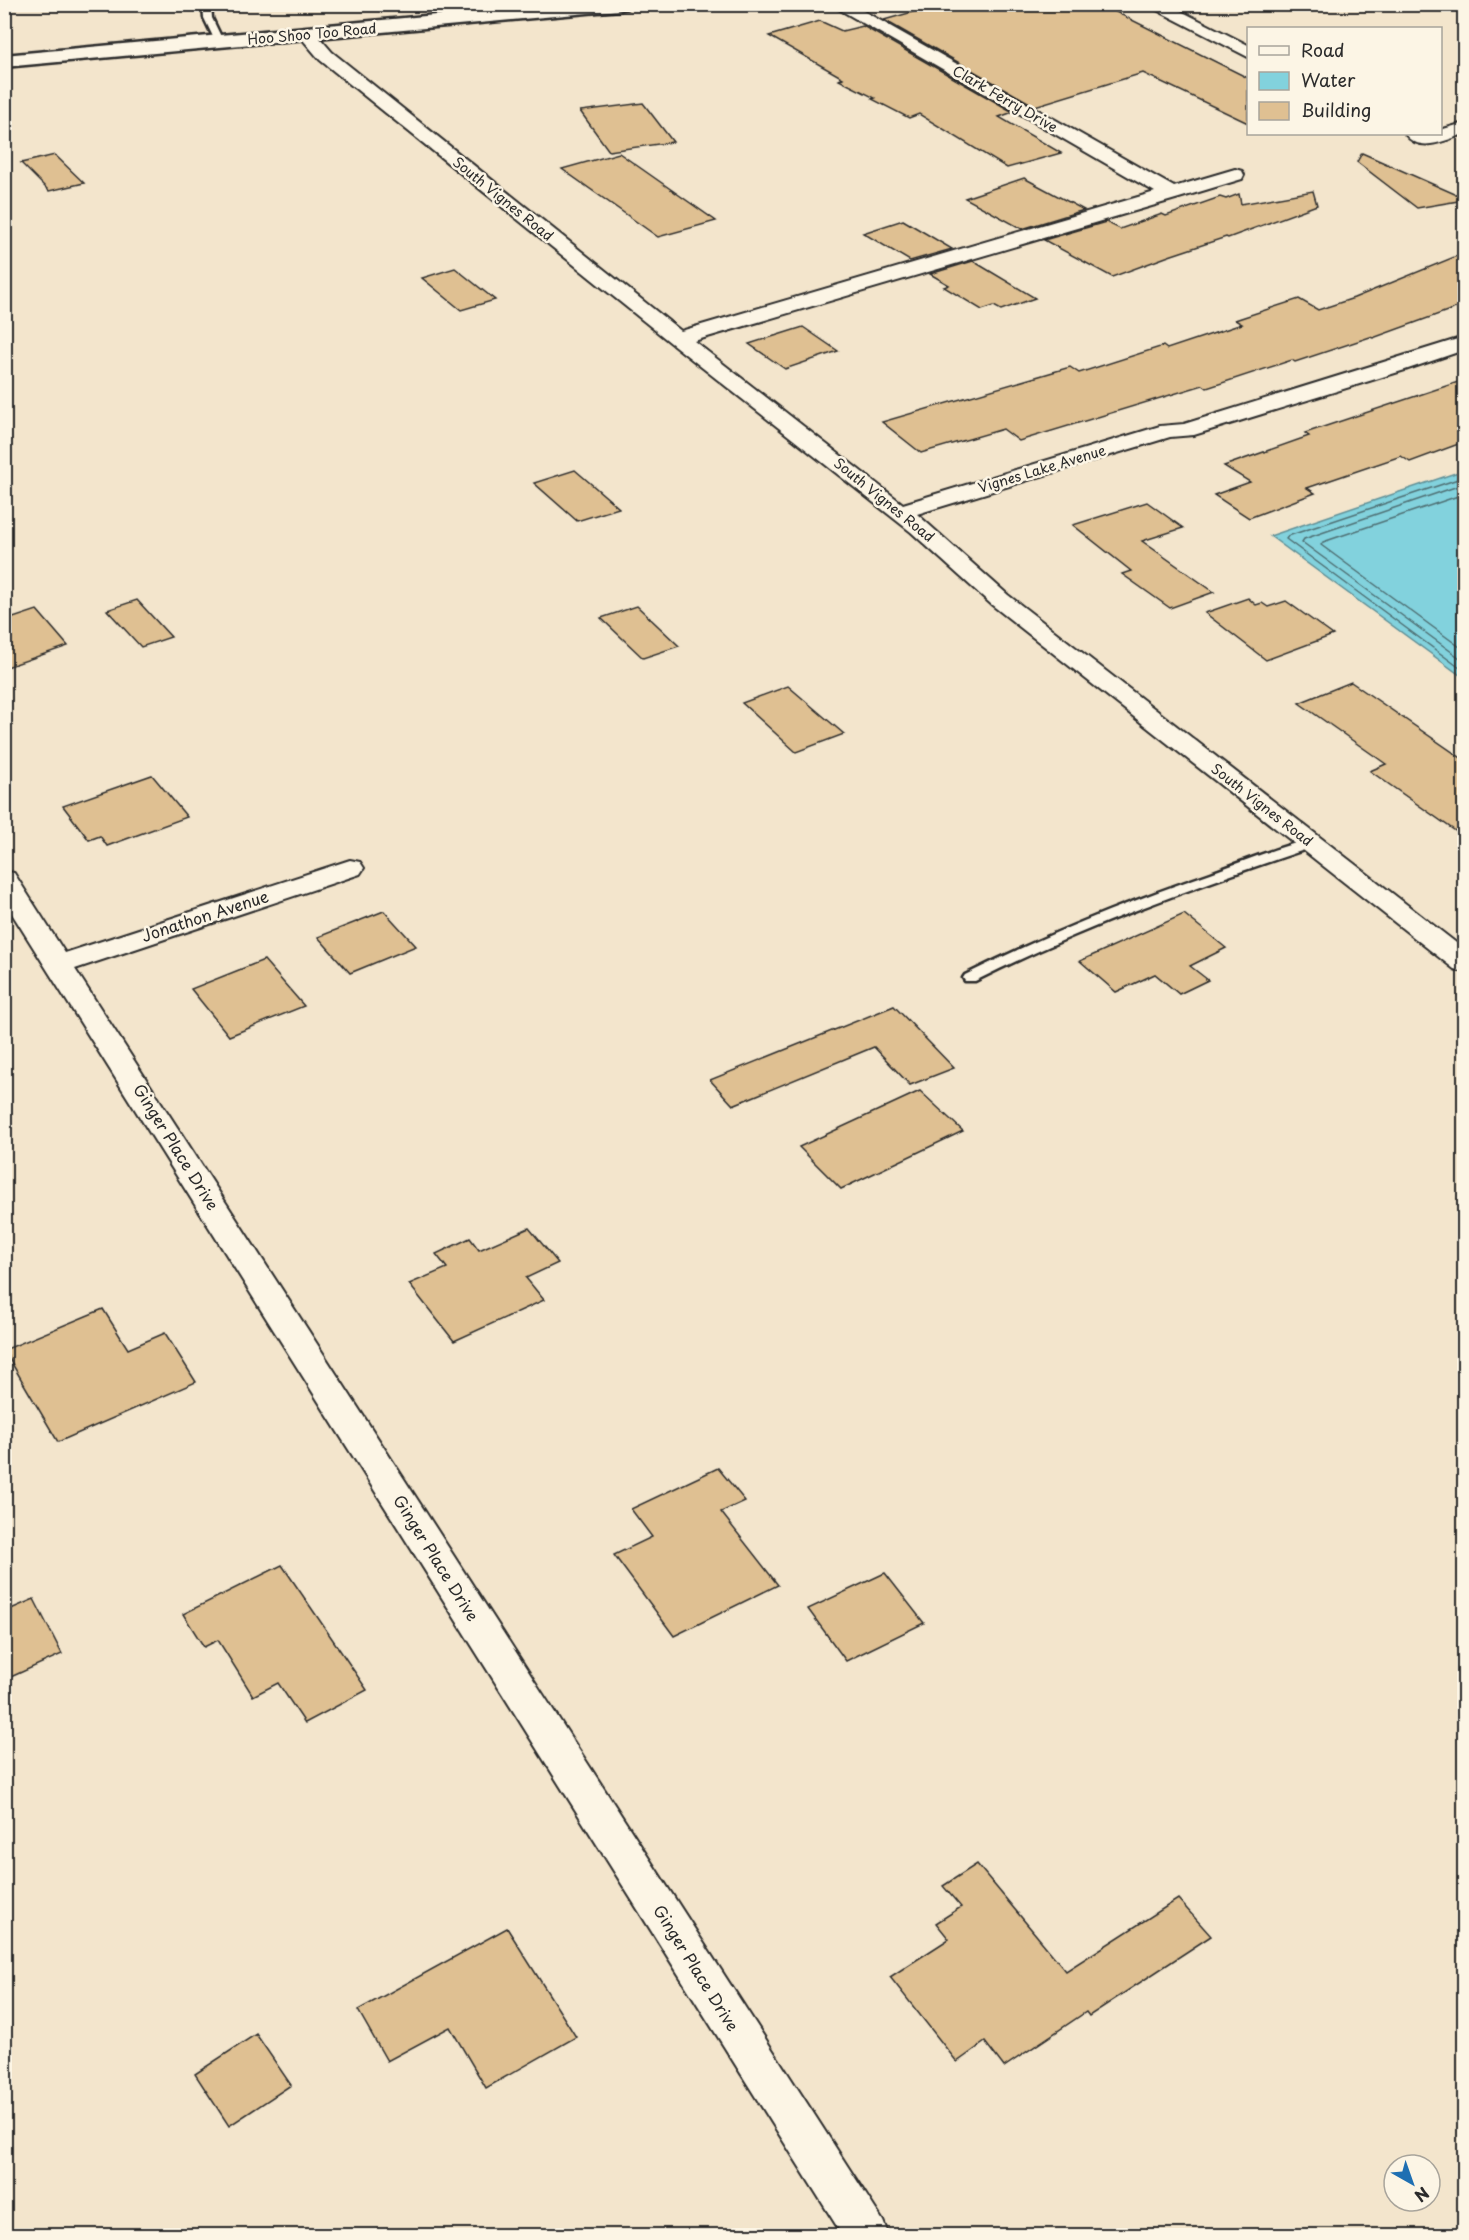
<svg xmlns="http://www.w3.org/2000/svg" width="1469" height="2240" font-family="'Playpen Sans',sans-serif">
  <rect width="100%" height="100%" fill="#f3e5cc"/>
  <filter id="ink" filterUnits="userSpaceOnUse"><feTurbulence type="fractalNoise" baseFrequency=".0167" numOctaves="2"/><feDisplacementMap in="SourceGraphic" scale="12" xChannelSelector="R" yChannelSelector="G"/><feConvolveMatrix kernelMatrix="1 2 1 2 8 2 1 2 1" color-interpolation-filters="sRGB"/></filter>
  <g filter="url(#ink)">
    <!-- water -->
    <polygon fill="#82d2dd" stroke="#5f8f96" stroke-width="1.5" points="1464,470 1464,678 1270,536"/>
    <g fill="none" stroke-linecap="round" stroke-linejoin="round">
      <!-- shore -->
      <g stroke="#4e6e72" stroke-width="1.5">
        <polyline points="1464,477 1288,536 1286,539 1464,671"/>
        <polyline points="1464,484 1304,539 1302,542 1464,661"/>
        <polyline points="1464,494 1323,542 1321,545 1464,650"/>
      </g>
    </g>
    <!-- building -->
    <g fill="#dfc092" stroke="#2b2b2b" stroke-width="1.5">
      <polygon points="941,4 1100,4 1248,78 1248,123 1143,73 1035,106 884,20"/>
      <polygon points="820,21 842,31 863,26 1013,112 999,117 1061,153 1007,168 919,114 909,118 872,99 875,98 839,80 843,78 769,36"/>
      <polygon points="643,103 673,142 609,151 580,111"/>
      <polygon points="619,153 716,221 658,237 562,169"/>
      <polygon points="1362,153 1464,198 1464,200 1417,208 1357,162"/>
      <polygon points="55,155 84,183 49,191 21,163"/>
      <polygon points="1024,178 1084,210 1022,229 965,198"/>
      <polygon points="1313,191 1317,205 1228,238 1226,237 1169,256 1112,277 1044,240 1106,222 1120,229 1162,214 1166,216 1220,197 1226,199 1239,194 1241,204"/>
      <polygon points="903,220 952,249 910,261 863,233"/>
      <polygon points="1464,253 1464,305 1373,338 1370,337 1295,362 1292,360 1207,388 1203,385 1019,441 1003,429 921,453 882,422 1070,367 1079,373 1163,346 1167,349 1242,324 1235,320 1299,299 1318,310 1354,298"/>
      <polygon points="973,261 1035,298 1001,310 994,306 982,310 944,287 949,285 930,274"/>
      <polygon points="455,268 495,300 461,310 422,278"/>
      <polygon points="803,327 838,351 785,369 749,344"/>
      <polygon points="1464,380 1464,442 1410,462 1401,456 1307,488 1315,493 1249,518 1214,495 1250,482 1224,466 1309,436 1305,433"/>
      <polygon points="575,470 619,508 577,521 534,483"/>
      <polygon points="1147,502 1183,528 1142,541 1214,592 1170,608 1122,574 1131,571 1073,525"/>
      <polygon points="1248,598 1256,605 1262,603 1268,607 1286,601 1333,635 1266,660 1205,613"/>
      <polygon points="137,600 171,637 141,647 107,610"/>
      <polygon points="637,606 679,646 643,658 601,618"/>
      <polygon points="37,610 68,646 4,668 4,621"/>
      <polygon points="1351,682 1464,760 1464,837 1370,771 1386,764 1299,703"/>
      <polygon points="788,686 844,734 796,752 742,703"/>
      <polygon points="152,775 187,817 107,846 100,836 89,840 63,806"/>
      <polygon points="384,911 416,946 350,973 318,937"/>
      <polygon points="1184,914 1226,948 1190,966 1208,980 1179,994 1155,974 1116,992 1080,961"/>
      <polygon points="264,960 304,1006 229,1036 191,989"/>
      <polygon points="894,1006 954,1068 910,1085 874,1047 733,1105 710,1080"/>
      <polygon points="920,1091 963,1131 841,1189 799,1147"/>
      <polygon points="529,1228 558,1263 526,1278 544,1300 454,1341 409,1284 447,1268 436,1254 470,1238 479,1250"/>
      <polygon points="103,1309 128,1349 165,1333 196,1382 58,1442 4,1350"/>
      <polygon points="718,1468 745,1501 721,1512 778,1585 674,1636 614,1555 652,1537 631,1509"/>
      <polygon points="282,1565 367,1690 305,1723 278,1683 253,1696 218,1640 204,1647 183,1614"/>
      <polygon points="885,1573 924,1623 846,1661 808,1609"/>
      <polygon points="34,1599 62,1654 4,1680 4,1612"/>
      <polygon points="977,1864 1066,1971 1178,1899 1211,1936 1089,2016 1086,2012 1004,2067 985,2042 957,2062 890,1977 949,1939 936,1923 961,1907 943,1886"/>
      <polygon points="507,1928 576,2037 486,2088 450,2027 387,2061 358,2010"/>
      <polygon points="256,2034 291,2085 229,2126 195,2074"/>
    </g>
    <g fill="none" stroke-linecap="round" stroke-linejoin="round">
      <!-- lane casing -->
      <g stroke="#2b2b2b" stroke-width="5">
        <g id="lane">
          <polygon points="203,4 211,4 212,18 224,43 223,45 216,43 204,18"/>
          <polygon points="454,4 464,4 481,18 474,20"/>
          <path d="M1311,839L1318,843L1316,846C1199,885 1085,926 975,981H965L963,978L965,975C1045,935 1127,902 1211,873C1244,861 1277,847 1311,839Z"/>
        </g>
      </g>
      <!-- street casing -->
      <g stroke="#2b2b2b" stroke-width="4">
        <g id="street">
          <polygon points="830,4 851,4 1174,187 1235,169 1242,171 1244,175 1242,179 1179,198 694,341 903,504 1160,426 1184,424 1464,337 1464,350 1405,370 1194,435 1170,437 917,514 1008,595 1464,949 1464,972 1454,969 992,605 911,532 671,343 320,60 298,34 301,30 313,30 332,52 681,331 1155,192"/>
          <polygon points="1145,4 1167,4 1248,45 1248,57"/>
          <path d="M1464,123V134C1446,140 1420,154 1405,134H1440V130Z"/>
          <polygon points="350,860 360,862 364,868 360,874 75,969 883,2221 889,2236 843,2236 4,901 4,871 14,873 65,953"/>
        </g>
      </g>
      <!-- secondary casing -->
      <g stroke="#2b2b2b" stroke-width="5">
        <polygon id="secondary" points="554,4 629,4 627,8 620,10 4,67 4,55"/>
      </g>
      <!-- lane -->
      <use href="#lane" fill="#fcf5e5" fill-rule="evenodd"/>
      <!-- street -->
      <use href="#street" fill="#fcf5e5" fill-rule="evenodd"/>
      <!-- secondary -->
      <use href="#secondary" fill="#fcf5e5" fill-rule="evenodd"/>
    </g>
  </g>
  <g text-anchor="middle" stroke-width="5" stroke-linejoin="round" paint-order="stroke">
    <!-- far-street labels -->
    <g font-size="14" fill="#2b2b2b" stroke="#fcf5e5">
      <text transform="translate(312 34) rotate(-5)" y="5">Hoo Shoo Too Road</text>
      <text transform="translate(1005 99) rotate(30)" y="5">Clark Ferry Drive</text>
      <text transform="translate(503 199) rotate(39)" y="5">South Vignes Road</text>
      <text transform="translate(1042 469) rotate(-17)" y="5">Vignes Lake Avenue</text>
      <text transform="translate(884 500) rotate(39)" y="5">South Vignes Road</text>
      <text transform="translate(1262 805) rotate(38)" y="5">South Vignes Road</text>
    </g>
    <!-- street labels -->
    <g font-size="16" fill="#2b2b2b" stroke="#fcf5e5">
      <text transform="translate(205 916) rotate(-18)" y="6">Jonathon Avenue</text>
      <text transform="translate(176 1147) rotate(58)" y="6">Ginger Place Drive</text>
      <text transform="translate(436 1558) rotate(58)" y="6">Ginger Place Drive</text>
      <text transform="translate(696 1968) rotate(58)" y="6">Ginger Place Drive</text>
    </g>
  </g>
  <!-- margin -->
  <rect width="1469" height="2240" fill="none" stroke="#fcf5e5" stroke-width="24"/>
  <rect x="12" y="12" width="1445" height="2216" fill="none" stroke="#2b2b2b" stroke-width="2" filter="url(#ink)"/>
  <!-- legend -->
  <rect x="1247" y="27" width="195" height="108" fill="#fcf5e5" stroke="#a8a49b" stroke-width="1.5"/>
  <rect x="1259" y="46" width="30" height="9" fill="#fcf5e5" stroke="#a8a49b" stroke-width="1.5"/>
  <text x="1301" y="57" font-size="18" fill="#2b2b2b">Road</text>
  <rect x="1259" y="72" width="30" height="18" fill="#82d2dd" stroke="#a8a49b" stroke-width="1.5"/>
  <text x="1301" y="87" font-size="18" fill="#2b2b2b">Water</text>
  <rect x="1259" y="102" width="30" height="18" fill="#dfc092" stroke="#a8a49b" stroke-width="1.5"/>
  <text x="1301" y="117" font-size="18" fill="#2b2b2b">Building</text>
  <!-- north arrow -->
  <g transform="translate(1412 2183) rotate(140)"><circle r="28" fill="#fcf5e5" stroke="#a8a49b" stroke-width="1.5"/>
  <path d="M0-4.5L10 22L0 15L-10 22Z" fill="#1f6fb2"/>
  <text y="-9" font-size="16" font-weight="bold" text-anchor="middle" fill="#2b2b2b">N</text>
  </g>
</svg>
